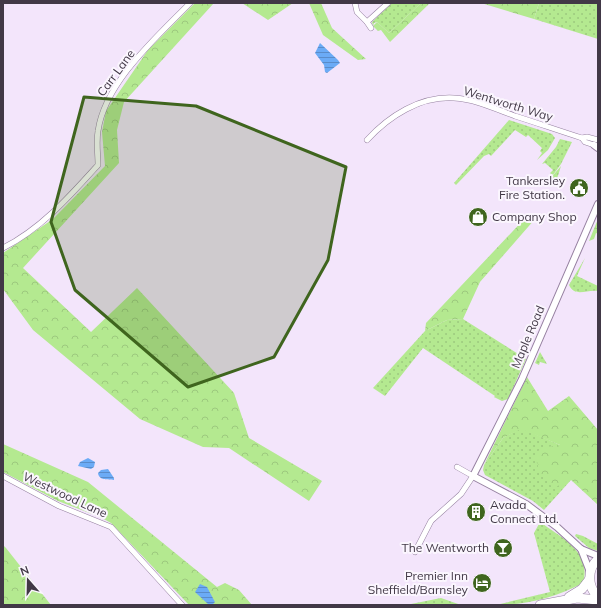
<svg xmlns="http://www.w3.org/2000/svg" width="601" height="608" font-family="Mulish,sans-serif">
  <defs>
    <pattern id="grass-dots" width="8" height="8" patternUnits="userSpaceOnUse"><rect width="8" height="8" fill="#b4e990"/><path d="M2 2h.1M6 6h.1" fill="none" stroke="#9cc97e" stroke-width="1.8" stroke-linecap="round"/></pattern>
    <pattern id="forest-crowns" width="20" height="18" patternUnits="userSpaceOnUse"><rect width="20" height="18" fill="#b4e990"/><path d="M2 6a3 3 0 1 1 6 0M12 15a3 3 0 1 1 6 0" fill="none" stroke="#9cc97e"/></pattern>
    <pattern id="water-rules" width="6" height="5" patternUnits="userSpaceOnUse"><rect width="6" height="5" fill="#6babf6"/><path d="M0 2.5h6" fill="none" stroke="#5a8cc9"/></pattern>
  </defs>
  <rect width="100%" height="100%" fill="#f3e5fb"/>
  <!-- grass -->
  <g fill="url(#grass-dots)">
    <polygon points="392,3 421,3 389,33 377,22 374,23 373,26 372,22"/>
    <polygon points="539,3 598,3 598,39 534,19"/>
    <polygon points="509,120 552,134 555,138 548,150 537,160 542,153 540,151 542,148 528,135 526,137 515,130 491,156 489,154 484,156 456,185 454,183"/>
    <polygon points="560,139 572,142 561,164 553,175 550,173 553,170 545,163 542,164 556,147"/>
    <polygon points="561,166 555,185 549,180"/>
    <path d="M585,258L577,276L598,286V291C587,289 575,298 569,285Z"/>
    <polygon points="463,319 526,359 508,399 502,401 494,397 495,396 423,348 385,396 373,388 425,331 447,320"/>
    <polygon points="540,352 547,364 540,362 539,365 535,363"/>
    <polygon points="521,428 560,445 571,480 544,510 533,501 485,475 483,470 484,465 503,438"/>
    <path d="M540,522C562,538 592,552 583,583C557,597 526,605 496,605L550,592L534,533Z"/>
    <polygon points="576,534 583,536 598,544 598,551 589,548 575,536"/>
    <polygon points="441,598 461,605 406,605"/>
  </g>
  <!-- forest -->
  <g fill="url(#forest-crowns)">
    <polygon points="195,3 214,3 124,102 117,130 119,163 23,268 91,332 137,288 234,393 249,438 322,481 309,501 229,448 203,447 140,419 33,330 3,289 3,253 53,219 105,166 102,132 106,111 148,50"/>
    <polygon points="242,3 293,3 268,20"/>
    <polygon points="309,3 321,3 332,28 366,59 358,60 323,35"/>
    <polygon points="421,3 430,3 390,42 381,30 378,31 373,26 377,22 389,33"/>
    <polygon points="481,3 539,3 534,19"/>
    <polygon points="529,214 535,219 480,282 463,319 447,320 425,331 426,323"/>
    <polygon points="598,219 598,234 596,233 594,239 589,241"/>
    <polygon points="527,377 548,411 569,396 598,430 598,505 571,480 553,488 538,471 538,464 533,457 541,448 560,445 521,429 503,438 484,465"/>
    <polygon points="3,444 88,482 217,587 225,583 239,590 252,605 189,605 111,523 100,517 58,501 3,472"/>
    <polygon points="3,545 6,548 51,605 3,605"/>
  </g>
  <!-- water -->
  <g fill="url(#water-rules)">
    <polygon points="320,43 338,60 340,63 327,73 325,72 324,65 315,53"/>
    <polygon points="88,458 95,462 94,467 91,469 78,466 80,462"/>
    <path d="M108,469L114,478V480C108,479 99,481 98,473L101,470Z"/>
    <polygon points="200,584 207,587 215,602 212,605 209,605 195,592"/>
  </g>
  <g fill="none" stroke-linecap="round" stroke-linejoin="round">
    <!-- minor casing -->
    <g stroke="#9681a1" stroke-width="6">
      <g id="minor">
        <polyline points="355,3 357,12 367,22"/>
        <polyline points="371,28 367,22 388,3"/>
        <polyline points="582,138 587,137 598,140"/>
        <path d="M367,140C389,116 420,96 454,98C475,99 496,109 515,116C537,123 560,131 582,138L585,142L597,146"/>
        <path d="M3,248C41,229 70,196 98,165C98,154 96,142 98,131C105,82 157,37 190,3"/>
        <polyline points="3,476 59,506 111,527 182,605"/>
        <polyline points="415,552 431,521 461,494 473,476 457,467"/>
      </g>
    </g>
    <!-- tertiary casing -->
    <g stroke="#9681a1" stroke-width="8">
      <g id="tertiary">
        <polyline points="594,145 598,148"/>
        <polyline points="598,204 522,379 473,476 526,504 557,527 581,549 598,556"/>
        <polyline points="581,549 590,572"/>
      </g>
    </g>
    <!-- trunk casing -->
    <g stroke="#9681a1" stroke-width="10">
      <g id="trunk">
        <path d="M598,559C587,569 587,586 598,597"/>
        <polyline points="569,597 582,589 589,580"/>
        <polyline points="540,605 577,598 598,600"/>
      </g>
    </g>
    <!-- minor -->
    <use href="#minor" stroke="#fff" stroke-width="5"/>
    <!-- tertiary -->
    <use href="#tertiary" stroke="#fff" stroke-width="6"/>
    <!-- trunk -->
    <use href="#trunk" stroke="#fff" stroke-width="9"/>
  </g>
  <!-- marked area -->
  <path fill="#3f651e" fill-opacity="0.2" stroke="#3f651e" stroke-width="3" stroke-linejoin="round" d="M84,97L196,106L346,167L328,260L274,357L188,387L75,290L51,222Z"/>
  <!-- icons -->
  <defs>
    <g id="civic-disc" transform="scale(1)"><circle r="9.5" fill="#3f651e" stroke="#fbf6fe"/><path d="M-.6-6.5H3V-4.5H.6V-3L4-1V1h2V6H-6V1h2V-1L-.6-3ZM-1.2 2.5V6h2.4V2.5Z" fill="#fff"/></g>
    <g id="shop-disc" transform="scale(1)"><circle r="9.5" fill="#3f651e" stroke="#fbf6fe"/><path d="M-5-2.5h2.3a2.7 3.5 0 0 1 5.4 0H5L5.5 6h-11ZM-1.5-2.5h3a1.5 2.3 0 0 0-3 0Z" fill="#fff"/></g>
    <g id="building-disc" transform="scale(1)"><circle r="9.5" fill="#3f651e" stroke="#fbf6fe"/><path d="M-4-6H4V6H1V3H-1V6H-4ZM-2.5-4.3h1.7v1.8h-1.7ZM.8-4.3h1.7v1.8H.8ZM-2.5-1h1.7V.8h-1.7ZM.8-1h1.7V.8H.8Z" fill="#fff"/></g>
    <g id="bar-disc" transform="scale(1)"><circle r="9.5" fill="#3f651e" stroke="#fbf6fe"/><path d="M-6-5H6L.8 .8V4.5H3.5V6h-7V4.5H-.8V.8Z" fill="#fff"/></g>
    <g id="hotel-disc" transform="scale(1)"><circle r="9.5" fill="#3f651e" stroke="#fbf6fe"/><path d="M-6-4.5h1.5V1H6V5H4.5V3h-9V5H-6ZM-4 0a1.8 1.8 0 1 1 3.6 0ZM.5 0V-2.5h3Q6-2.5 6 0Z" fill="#fff"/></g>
  </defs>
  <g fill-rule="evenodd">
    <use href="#civic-disc" x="579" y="188"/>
    <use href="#shop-disc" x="478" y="217"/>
    <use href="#building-disc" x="476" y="512"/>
    <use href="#bar-disc" x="503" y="548"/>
    <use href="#hotel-disc" x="482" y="583"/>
  </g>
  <g text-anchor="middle" stroke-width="4" stroke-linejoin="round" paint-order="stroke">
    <!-- street labels -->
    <g font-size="12" fill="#413846" stroke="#fbf6fe">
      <text transform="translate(116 73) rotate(-54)" y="4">Carr Lane</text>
      <text transform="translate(508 104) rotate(17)" y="4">Wentworth Way</text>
      <text transform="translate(528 337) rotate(-67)" y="4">Maple Road</text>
      <text transform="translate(65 495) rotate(25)" y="4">Westwood Lane</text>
    </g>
    <!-- poi labels -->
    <g font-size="12" fill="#413846" stroke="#fbf6fe" text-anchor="end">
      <text x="565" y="185">Tankersley<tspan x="565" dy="14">Fire Station.</tspan></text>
      <text x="492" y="221" text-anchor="start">Company Shop</text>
      <text x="490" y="509" text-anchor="start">Avada<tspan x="490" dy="14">Connect Ltd.</tspan></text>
      <text x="489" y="552">The Wentworth</text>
      <text x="468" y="580">Premier Inn<tspan x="468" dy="14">Sheffield/Barnsley</tspan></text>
    </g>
  </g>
  <!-- border -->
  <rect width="601" height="608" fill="none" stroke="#413846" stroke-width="8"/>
  <!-- north arrow -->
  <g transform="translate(28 580) rotate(340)" stroke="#fbf6fe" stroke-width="3" paint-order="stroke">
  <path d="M0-3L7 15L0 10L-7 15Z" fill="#413846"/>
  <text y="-6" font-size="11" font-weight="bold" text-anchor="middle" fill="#413846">N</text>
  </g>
</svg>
